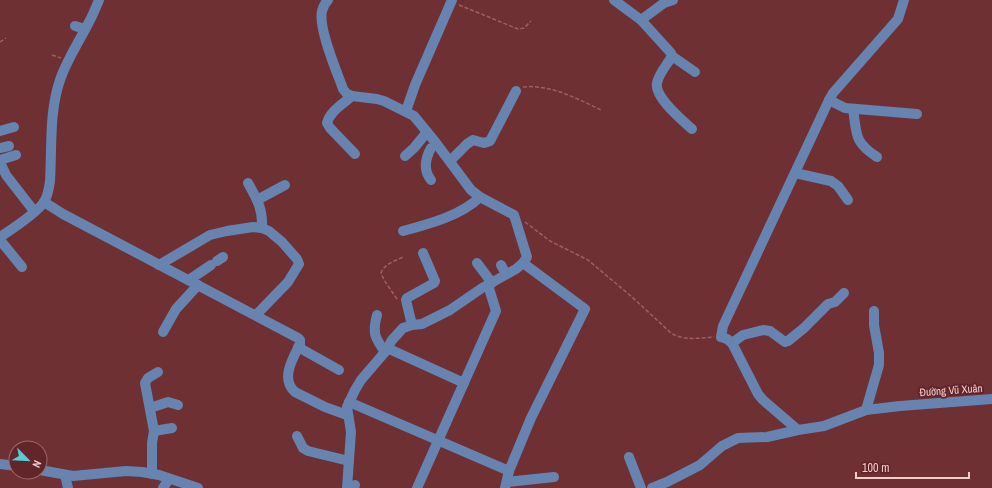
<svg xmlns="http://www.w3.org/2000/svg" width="992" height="488" font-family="'Archivo Narrow',sans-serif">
  <rect width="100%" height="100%" fill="#6f3034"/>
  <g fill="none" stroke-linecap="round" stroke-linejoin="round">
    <!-- path -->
    <g stroke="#996164" stroke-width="1.5" stroke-dasharray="4 2" stroke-linecap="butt">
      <polyline points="459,5 518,29 524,28 531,21"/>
      <polyline points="0,42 6,38"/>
      <polyline points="52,55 61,58"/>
      <path d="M523,87C550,84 578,99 601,110"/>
      <path d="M525,222L550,241L588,260L632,297L671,333C684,341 699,338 714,337"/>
      <path d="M397,299L384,280L381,273C384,264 395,261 403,257"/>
    </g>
    <!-- minor -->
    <g stroke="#6684af" stroke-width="10">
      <path d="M328,0C325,3 323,7 322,11C318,28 337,72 343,89L347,94L352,96L377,99L384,101L414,116L436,143L471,190L480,197L514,215L527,257L523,263L516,269L482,288L450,310L422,324L412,325L403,328L392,340L385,352L361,380L355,390L347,407L351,432L347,488"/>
      <path d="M614,0L641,20L671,53L672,56C667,65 659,73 657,83C654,97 682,120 692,129"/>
      <polyline points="641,20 664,3 673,0"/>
      <polyline points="75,26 85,29"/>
      <polyline points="672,56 695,72"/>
      <path d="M352,96C343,104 330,111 327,123L330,128L355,154"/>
      <polyline points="829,100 845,108 917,114"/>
      <path d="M853,109C857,135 854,142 877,157"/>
      <polyline points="406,111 415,85 452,0"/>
      <polyline points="0,131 14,127"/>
      <polyline points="0,148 9,146"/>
      <path d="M431,148C425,159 423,170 431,180"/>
      <polyline points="405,156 414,148 427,132"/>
      <polyline points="0,160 16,155"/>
      <polyline points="450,161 467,144 473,140 484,143 490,141 516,91"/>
      <polyline points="0,162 6,175 34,211"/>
      <polyline points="795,173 831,181 838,186 848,200"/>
      <path d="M248,183C257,199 263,209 262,228"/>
      <polyline points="257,200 285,185"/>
      <path d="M44,202L63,214L298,338L300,340V344C293,358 280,379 295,392L325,407L347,415"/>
      <path d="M403,231C429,224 460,216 480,197"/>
      <path d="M0,237C12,229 36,214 44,202C48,196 49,188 50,181C52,148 49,112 60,80C67,59 79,42 89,22C93,15 96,7 99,0"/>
      <polyline points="0,240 22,267"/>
      <polyline points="217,261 223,257"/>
      <polyline points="477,263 492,283"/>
      <polyline points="159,265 210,235 227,231 253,227 262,228 269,231 282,242 297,259 299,264 288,282 256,315"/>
      <polyline points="501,265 506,274"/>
      <polyline points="189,280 211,265"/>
      <path d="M377,315C372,333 375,338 385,352"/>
      <polyline points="412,325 406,300 407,298 434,283 435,281 423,253"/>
      <polyline points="163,332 176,309 198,285"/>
      <polyline points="732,343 743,335 763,330 770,331 785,342 788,341 804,328 828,304 835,302 844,293"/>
      <polyline points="298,347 339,370"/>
      <polyline points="387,348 464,383"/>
      <polyline points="349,402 509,471"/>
      <polyline points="150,408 168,402 178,405"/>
      <polyline points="866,410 879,365 879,353 874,325 874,311"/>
      <polyline points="798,430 763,400 758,394 732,343 727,339 721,337 723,326 829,100 833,93 898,19 904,0"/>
      <polyline points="154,431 172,428"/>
      <polyline points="297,436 303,448 308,451 349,461"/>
      <polyline points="629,457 641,488"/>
      <polyline points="0,464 16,466"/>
      <polyline points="40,470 73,476 126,471 142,472 159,475 198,488"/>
      <polyline points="152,474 152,443 154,431 145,383 148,378 158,372"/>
      <polyline points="65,475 68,488"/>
      <polyline points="507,482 554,477"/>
      <polyline points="163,488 169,479"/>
      <polyline points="354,488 355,485"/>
      <polyline points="417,488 496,311 488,285"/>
      <polyline points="505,488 509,471 531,418 585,309 523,263"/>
      <polyline points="652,488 667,482 700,465 722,446 738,438 767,437 798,430 824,426 866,410 900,406 992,399"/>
    </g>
  </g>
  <g text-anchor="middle" stroke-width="4" stroke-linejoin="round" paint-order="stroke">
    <!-- street labels -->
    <g font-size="11" fill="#f3cccc" stroke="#62252a">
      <text transform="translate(951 390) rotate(-4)" y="4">Đường Vũ Xuân</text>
    </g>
  </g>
  <!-- north arrow -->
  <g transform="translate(28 460) rotate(114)"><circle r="19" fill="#62252a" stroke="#9c686b"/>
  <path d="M0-3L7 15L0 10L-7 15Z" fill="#52cdd0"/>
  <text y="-6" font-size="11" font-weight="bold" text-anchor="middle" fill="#f3cccc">N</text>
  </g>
  <!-- scale -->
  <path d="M856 472v6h113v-6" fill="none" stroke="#f3cccc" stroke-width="2"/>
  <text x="862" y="472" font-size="12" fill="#f3cccc" stroke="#62252a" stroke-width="3" paint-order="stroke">100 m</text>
</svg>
